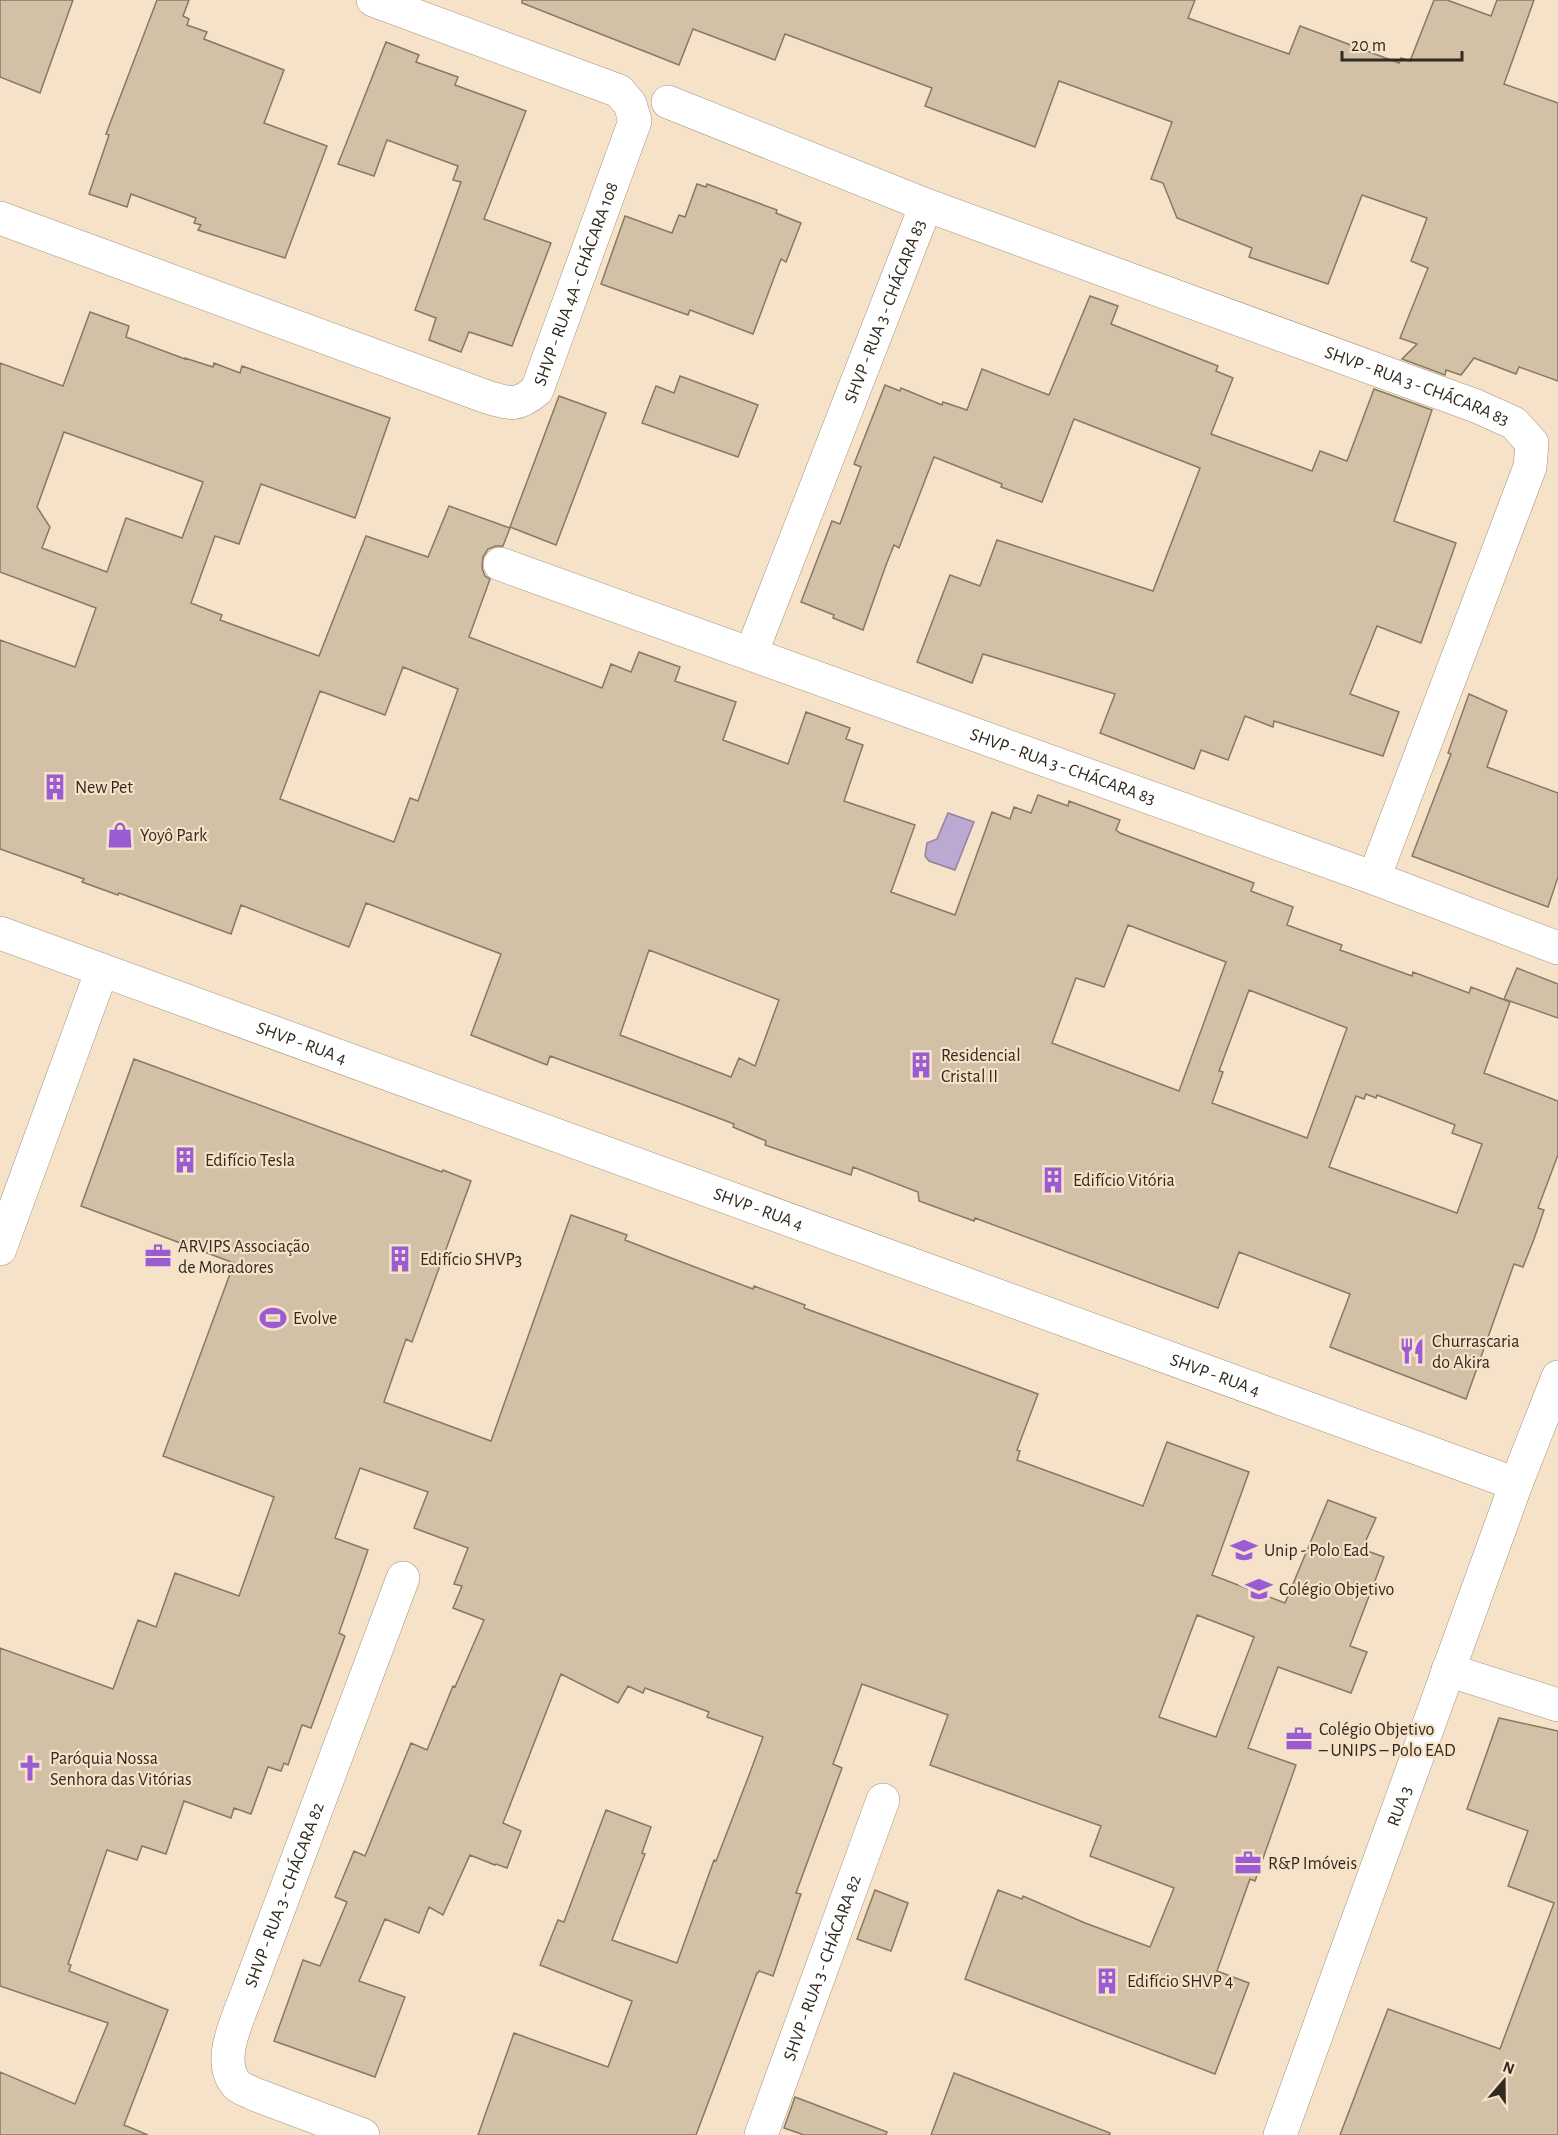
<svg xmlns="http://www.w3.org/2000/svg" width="1558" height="2135" font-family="'Alegreya Sans',sans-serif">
  <rect width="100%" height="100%" fill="#f5e2c8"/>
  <!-- water -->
  <polygon fill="#bba9d1" stroke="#92839c" stroke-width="1.5" points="948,813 974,822 955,870 929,861 925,856 927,843 937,839"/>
  <!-- building -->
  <g fill="#d2c0a7" stroke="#897962" stroke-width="1.5" fill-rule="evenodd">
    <polygon points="0,0 73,0 40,93 0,77"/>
    <polygon points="157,0 189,0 183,16 189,19 187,25 207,32 204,39 284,70 264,123 327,146 285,258 198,230 201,225 194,223 196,218 131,194 127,207 89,194 109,135 106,134"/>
    <polygon points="522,0 1195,0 1188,18 1289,54 1300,26 1399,63 1401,58 1410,61 1434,0 1447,0 1491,16 1497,0 1534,0 1504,84 1558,103 1558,381 1519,367 1516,374 1474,358 1461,375 1446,370 1445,375 1402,359 1417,344 1400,338 1428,268 1411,261 1427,218 1362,195 1328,284 1249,257 1252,248 1177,218 1163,183 1151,179 1172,122 1059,81 1035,147 925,106 932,88 785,34 775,60 693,29 679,65 522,3"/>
    <polygon points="386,42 419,55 416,62 458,77 455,85 526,111 484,219 551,243 512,346 469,332 461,352 429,340 436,318 415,310 461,182 453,180 458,166 387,140 374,176 338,164"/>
    <polygon points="697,184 706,187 707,184 777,210 776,213 801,223 786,262 781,259 753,334 690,310 688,315 601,284 625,216 672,233 679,215 685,217"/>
    <polygon points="1090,296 1118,306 1111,324 1218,366 1216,371 1233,378 1211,434 1312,471 1320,451 1347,461 1374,389 1432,410 1394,521 1456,543 1421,643 1377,626 1350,694 1399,712 1383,756 1274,721 1273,727 1245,716 1228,760 1201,750 1194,769 1100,733 1115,694 983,654 972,683 917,662 950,575 980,586 997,540 1153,591 1200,468 1074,419 1042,502 1001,487 1002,484 934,457 899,548 894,545 886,565 863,630 833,618 834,615 801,602 832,521 840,524 861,467 854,464 885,385 900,391 901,388 942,405 943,402 967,410 982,369 1049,395"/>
    <path d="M90,312L129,326L126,337L185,359V358L213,367L214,363L240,373L242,366L390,418L355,518L261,484L239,544L215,536L191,603L222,615L220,620L319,656L366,536L428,557L449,506L510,528L503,546H496L488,549L483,557L482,568L485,576L490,579L469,637L602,688L611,664L631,672L639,652L680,667L675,681L736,702L723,740L788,764L806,712L850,728L846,739L863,745L844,801L915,825L891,892L955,915L992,812L1010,819L1014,807L1031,813L1038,795L1068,806L1069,801L1120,820L1116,830L1120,833L1254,883L1251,891L1293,907L1287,925L1342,945L1340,950L1412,976L1413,972L1469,993L1471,987L1510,1002L1484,1073L1558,1101V1155L1538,1208L1544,1210L1534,1239L1523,1267L1514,1264L1466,1399L1330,1347L1350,1294L1239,1252L1218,1308L975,1218L974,1221L919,1201L918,1192L853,1167L851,1175L765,1145L766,1141L733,1127L734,1124L676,1102L550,1056L547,1065L471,1035L501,954L366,903L349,947L241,905L231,934L119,893L118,895L82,882L84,879L0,849V640L75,667L96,608L0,572V363L63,386ZM64,432L203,482L182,538L126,518L107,572L42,548L50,527L37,507ZM403,667L458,689L418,801L410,798L394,842L280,799L320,691L385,715ZM1128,925L1226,962L1179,1091L1052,1043L1076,978L1104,987ZM649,950L779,1000L755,1066L739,1058L731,1077L620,1035ZM1249,990L1347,1028L1307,1138L1212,1103L1223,1072L1219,1071ZM1366,1094L1376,1098L1377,1095L1455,1125L1452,1133L1482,1144L1457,1213L1329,1167L1356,1096L1364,1099Z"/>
    <polygon points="680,376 758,405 738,457 642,423 656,386 674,393"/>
    <polygon points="559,396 606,413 556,545 510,527"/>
    <polygon points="1469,694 1507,711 1487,767 1558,793 1558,877 1548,907 1412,856 1451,754 1448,753"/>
    <polygon points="1517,968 1558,984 1558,1018 1504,999"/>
    <path d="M134,1059L442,1172L443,1170L471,1181L412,1342L406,1339L384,1402L491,1441L571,1215L627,1235L625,1240L666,1256L753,1289L754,1286L805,1305L804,1308L1038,1394L1017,1450L1020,1451L1017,1460L1143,1506L1167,1442L1249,1472L1212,1575L1285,1603L1328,1500L1376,1518L1362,1549L1384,1557L1350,1646L1367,1652L1351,1693L1278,1667L1248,1748L1296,1765L1255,1881L1250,1879L1217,1971L1249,1983L1215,2074L965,1979L998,1890L1022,1899L1023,1896L1085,1923L1150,1947L1174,1888L1090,1856L1101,1826L930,1765L948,1715L862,1684L833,1764L842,1768L796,1893L801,1894L773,1976L759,1971L758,1973H757L696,2135H478L514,2033L608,2067L632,2001L540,1965L558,1920L564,1922L606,1810L651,1827L642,1853L645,1854L612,1940L677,1963L714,1860L716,1861L751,1770L763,1737L707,1717L709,1712L645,1688L643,1693L628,1686L618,1703L561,1674L503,1823L521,1831L507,1868L496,1864L495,1865L470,1855L443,1915L429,1907L419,1933L385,1919L359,1981L405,1997L375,2077L274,2041L303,1960L320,1966L347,1902L335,1897L354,1851L365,1856L411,1743L427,1750L453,1686L455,1687L484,1620L453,1608L462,1586L454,1584L468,1548L414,1528L428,1492L360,1468L335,1538L368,1550L339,1633L345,1636L311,1728L302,1725L288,1765L284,1763L281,1771L268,1767L251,1814L234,1808L231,1818L184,1801L166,1854L142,1846L137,1860L107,1850L68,1964L71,1965L69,1971L168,2010L124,2125L148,2135H0V2072L75,2104L108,2023L0,1986V1648L113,1689L138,1620L156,1627L175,1573L239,1596L274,1497L163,1456L234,1263L81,1206ZM1197,1615L1254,1637L1216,1737L1159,1717Z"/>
    <polygon points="1499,1718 1558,1731 1558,2135 1340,2135 1388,2009 1500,2049 1554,1903 1508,1886 1528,1831 1467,1809"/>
    <polygon points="875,1890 908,1903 891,1951 857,1939"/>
    <polygon points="954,2073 1110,2133 1110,2135 931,2135"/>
    <polygon points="795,2097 887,2132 886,2135 804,2135 784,2128"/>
  </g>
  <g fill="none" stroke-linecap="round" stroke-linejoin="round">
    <!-- minor casing -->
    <g stroke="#a4937b" stroke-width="34">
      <g id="minor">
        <path id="s1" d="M668,102L926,205L1476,406L1514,423L1532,443L1530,467L1374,878"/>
        <path id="s2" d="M0,218L487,397C511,404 517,407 537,390L635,121L630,104L619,91L373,0"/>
        <path id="s3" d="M500,564L1374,878L1558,948"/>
        <path id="s4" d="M751,654L926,205"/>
        <polyline points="0,1249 102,970"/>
        <polyline points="1448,1670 1558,1705"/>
        <path id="s5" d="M363,2135L254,2094C249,2091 241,2089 237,2085C215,2061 239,2017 248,1991L403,1578"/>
        <path id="s6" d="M761,2135L883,1800"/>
      </g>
    </g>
    <!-- tertiary casing -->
    <g stroke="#a4937b" stroke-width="34">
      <g id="tertiary">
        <path id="s7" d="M0,933L1516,1484"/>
      </g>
    </g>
    <!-- secondary casing -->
    <g stroke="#a4937b" stroke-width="34">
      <g id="secondary">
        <path id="s8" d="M1280,2135L1516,1484L1558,1377"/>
      </g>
    </g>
    <!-- minor -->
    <use href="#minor" stroke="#fff" stroke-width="33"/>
    <!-- tertiary -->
    <use href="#tertiary" stroke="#fff" stroke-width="33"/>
    <!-- secondary -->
    <use href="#secondary" stroke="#fff" stroke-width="33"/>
  </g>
  <!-- icons -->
  <defs>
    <g id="building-bare" transform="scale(2.07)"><path d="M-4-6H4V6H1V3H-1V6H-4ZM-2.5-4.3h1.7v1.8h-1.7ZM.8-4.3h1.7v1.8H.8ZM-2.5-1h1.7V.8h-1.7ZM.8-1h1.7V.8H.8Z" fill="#9b5cd3" stroke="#f5e2c8" stroke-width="2.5" paint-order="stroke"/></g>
    <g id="shop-bare" transform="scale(2.07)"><path d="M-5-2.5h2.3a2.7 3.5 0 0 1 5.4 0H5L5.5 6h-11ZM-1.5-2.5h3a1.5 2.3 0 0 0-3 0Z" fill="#9b5cd3" stroke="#f5e2c8" stroke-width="2.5" paint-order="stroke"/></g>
    <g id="office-bare" transform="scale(2.07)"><path d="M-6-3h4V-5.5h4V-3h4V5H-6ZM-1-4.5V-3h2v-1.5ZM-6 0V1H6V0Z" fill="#9b5cd3" stroke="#f5e2c8" stroke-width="2.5" paint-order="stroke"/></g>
    <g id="stadium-bare" transform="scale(2.07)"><path d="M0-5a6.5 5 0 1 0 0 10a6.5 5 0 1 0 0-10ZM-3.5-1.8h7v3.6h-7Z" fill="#9b5cd3" stroke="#f5e2c8" stroke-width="2.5" paint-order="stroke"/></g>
    <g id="restaurant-bare" transform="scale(2.07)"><path d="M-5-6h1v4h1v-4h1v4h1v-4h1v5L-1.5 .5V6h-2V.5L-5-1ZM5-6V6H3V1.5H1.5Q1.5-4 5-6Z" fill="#9b5cd3" stroke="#f5e2c8" stroke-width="2.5" paint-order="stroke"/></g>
    <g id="university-bare" transform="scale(2.07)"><path d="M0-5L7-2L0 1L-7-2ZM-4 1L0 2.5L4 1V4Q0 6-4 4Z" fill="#9b5cd3" stroke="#f5e2c8" stroke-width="2.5" paint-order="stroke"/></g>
    <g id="church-bare" transform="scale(2.07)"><path d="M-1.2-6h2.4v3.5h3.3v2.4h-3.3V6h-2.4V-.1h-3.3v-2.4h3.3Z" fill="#9b5cd3" stroke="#f5e2c8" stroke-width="2.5" paint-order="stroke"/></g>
  </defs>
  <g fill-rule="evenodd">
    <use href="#building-bare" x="55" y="787"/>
    <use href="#shop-bare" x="120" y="835"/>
    <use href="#building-bare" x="921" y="1065"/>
    <use href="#building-bare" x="185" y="1160"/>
    <use href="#building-bare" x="1053" y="1180"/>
    <use href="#office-bare" x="158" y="1256"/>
    <use href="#building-bare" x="400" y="1259"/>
    <use href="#stadium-bare" x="273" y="1318"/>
    <use href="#restaurant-bare" x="1412" y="1351"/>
    <use href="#university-bare" x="1244" y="1550"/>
    <use href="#university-bare" x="1259" y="1589"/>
    <use href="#office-bare" x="1299" y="1739"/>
    <use href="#church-bare" x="30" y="1768"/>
    <use href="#office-bare" x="1248" y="1863"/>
    <use href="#building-bare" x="1107" y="1981"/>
  </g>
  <g text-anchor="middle" stroke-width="4.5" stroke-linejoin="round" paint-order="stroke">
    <!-- street labels -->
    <g font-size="18" fill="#312a20" stroke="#f5e2c8">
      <text dy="6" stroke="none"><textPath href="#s2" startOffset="686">SHVP - RUA 4A - CHÁCARA 108</textPath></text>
      <text dy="6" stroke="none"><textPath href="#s4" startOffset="368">SHVP - RUA 3 - CHÁCARA 83</textPath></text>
      <text dy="6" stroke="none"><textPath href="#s1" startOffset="801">SHVP - RUA 3 - CHÁCARA 83</textPath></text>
      <text dy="6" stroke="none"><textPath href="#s3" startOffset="598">SHVP - RUA 3 - CHÁCARA 83</textPath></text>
      <text dy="6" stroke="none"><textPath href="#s7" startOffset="321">SHVP - RUA 4</textPath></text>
      <text dy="6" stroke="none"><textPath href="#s7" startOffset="807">SHVP - RUA 4</textPath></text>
      <text dy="6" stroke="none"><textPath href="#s7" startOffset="1293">SHVP - RUA 4</textPath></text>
      <text dy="6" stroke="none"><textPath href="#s8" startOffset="350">RUA 3</textPath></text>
      <text dy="6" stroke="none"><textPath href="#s5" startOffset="338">SHVP - RUA 3 - CHÁCARA 82</textPath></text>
      <text dy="6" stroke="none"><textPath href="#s6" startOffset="178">SHVP - RUA 3 - CHÁCARA 82</textPath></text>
    </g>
    <!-- poi labels -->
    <g font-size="18" fill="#312a20" stroke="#f5e2c8" text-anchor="start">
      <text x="75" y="793">New Pet</text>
      <text x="140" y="841">Yoyô Park</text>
      <text x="941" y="1061">Residencial<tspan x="941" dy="21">Cristal II</tspan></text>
      <text x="205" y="1166">Edifício Tesla</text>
      <text x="1073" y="1186">Edifício Vitória</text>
      <text x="178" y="1252">ARVIPS Associação<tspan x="178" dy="21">de Moradores</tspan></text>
      <text x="420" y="1265">Edifício SHVP3</text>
      <text x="293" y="1324">Evolve</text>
      <text x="1432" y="1347">Churrascaria<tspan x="1432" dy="21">do Akira</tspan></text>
      <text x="1264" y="1556">Unip - Polo Ead</text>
      <text x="1279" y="1595">Colégio Objetivo</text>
      <text x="1319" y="1735">Colégio Objetivo<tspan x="1319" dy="21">– UNIPS – Polo EAD</tspan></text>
      <text x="50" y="1764">Paróquia Nossa<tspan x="50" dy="21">Senhora das Vitórias</tspan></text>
      <text x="1268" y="1869">R&amp;P Imóveis</text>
      <text x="1127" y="1987">Edifício SHVP 4</text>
    </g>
  </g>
  <!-- north arrow -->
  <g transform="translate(1504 2081) rotate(20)" stroke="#f5e2c8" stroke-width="4.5" paint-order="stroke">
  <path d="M0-4.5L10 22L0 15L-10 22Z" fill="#312a20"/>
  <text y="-9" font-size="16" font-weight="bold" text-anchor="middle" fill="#312a20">N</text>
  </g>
  <!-- scale -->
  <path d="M1342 51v9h120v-9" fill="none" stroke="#312a20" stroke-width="3"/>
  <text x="1351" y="51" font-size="18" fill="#312a20" stroke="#f5e2c8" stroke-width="4.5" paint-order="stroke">20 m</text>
</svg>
